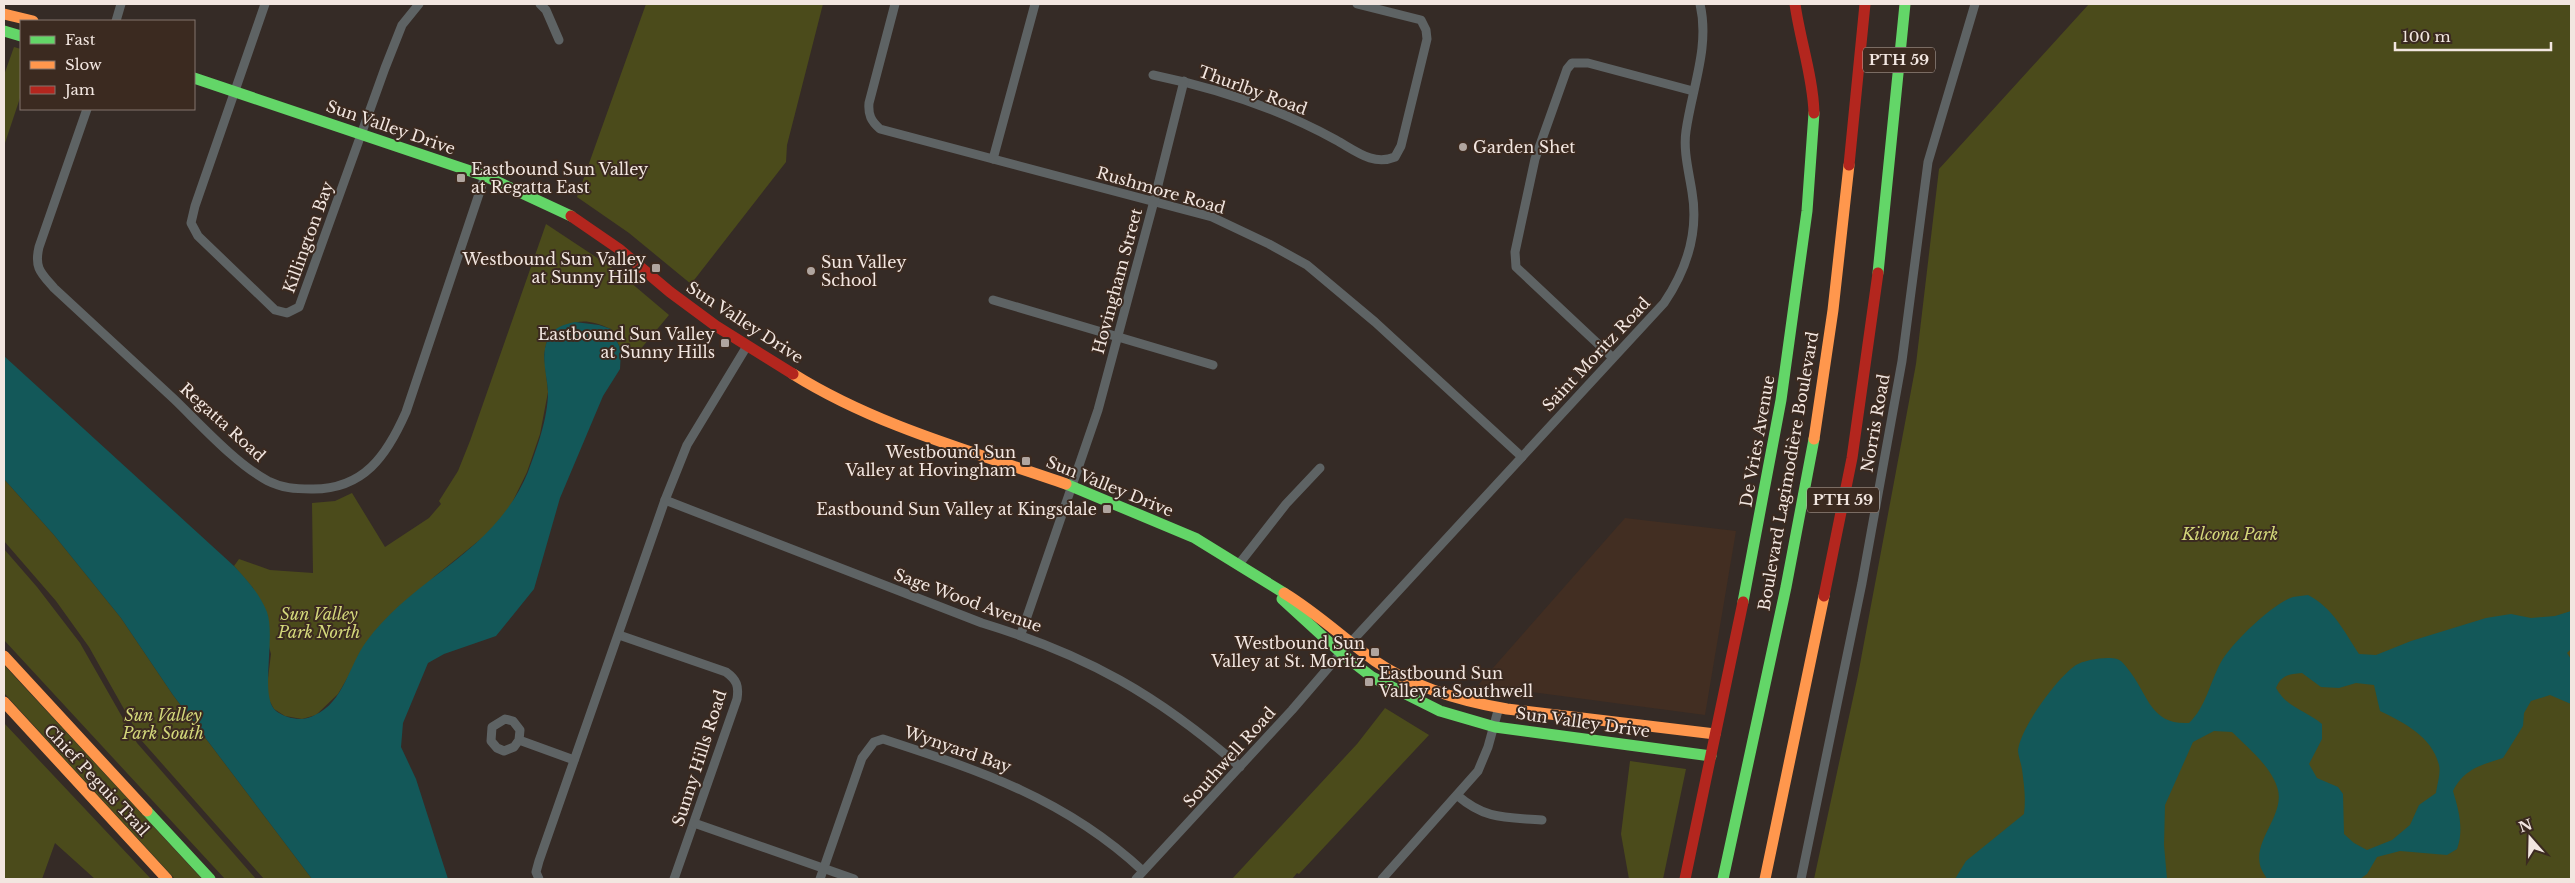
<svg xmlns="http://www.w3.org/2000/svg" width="2575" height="883" font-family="'Libre Baskerville',serif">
  <rect width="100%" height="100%" fill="#352b26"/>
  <!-- built -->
  <polygon fill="#422e22" points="1625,518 1736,531 1705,715 1478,685"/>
  <!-- green -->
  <g fill="#4b4b1b">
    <polygon points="646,4 823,4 787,145 786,162 691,284 629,233 577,197"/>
    <polygon points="2089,4 2571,4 2571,879 1814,879 1858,675 1916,364 1939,169"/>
    <polygon points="14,47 21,49 21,95 4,146 4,75"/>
    <path d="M546,224L617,271L669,315L639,351L621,350L611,329C578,315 574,322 547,340L544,355L548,392L540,434L527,472L509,509L492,530L434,577L352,670L338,694L316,715L302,719L285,716L274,709L268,698L267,686L271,654L253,588L234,566L239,559L270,570L313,573L312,503L335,501L352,493L385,547L429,518L441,504L439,501L458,471L470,441Z"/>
    <polygon points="4,479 54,535 121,618 173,695 312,879 264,879 142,741 89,647 56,601 4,541"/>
    <polygon points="4,549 37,587 80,643 137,743 256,879 225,879 4,640"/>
    <polygon points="4,665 202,879 175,879 4,693"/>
    <polygon points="1385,708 1429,735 1299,874 1297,873 1292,879 1232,879 1357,744"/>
    <polygon points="4,723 151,879 95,879 55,843 42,879 4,879"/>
    <polygon points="1630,761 1686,769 1663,879 1629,879 1621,834"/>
  </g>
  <!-- water -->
  <g fill="#135859" fill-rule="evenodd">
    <path d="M575,322L599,325L611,329L621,350L620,369L603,396L560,498L534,589L496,636L444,654L428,663L403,723L401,747L416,779L448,879H312L173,695L121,618L54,535L4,479V356L234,566C247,580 260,594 267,612C276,638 259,698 276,711C287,719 303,722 315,715C344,702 349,665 366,642C415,575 494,554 528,472C537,448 548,418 548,392C547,374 540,356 548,339C553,327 563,325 575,322Z"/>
    <path d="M2308,595C2333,608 2344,631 2359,654L2376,655L2411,641L2486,618L2511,614L2531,618L2555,616L2571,611V649L2567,653L2571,659V704L2550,695L2531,701L2524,713L2523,726L2503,758C2481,765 2464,769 2453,791C2459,811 2464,830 2457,849L2447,855L2400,851L2377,857L2367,874L2360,879H2267C2265,875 2261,870 2260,865C2254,839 2284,816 2278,790C2272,767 2248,748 2232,732L2214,731L2193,742L2165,805L2164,845L2167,879H1955L1966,861L2024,814C2026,798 2024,785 2022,769C2021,763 2018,755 2018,750C2021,727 2057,678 2076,665C2084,660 2107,656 2117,659C2123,661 2127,668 2131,673C2149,698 2152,725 2189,723C2206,707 2210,682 2221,662C2231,644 2273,603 2293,597C2297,596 2303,596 2308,595ZM2302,673L2321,687L2339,688L2356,683L2374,685L2380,711C2405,723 2432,737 2439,765C2441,773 2437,785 2436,793L2419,805L2410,825L2392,840L2367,850L2354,843L2344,834L2343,794L2338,787L2317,778L2309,764L2322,739V724C2305,710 2287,708 2276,688C2281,675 2289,674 2302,673Z"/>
  </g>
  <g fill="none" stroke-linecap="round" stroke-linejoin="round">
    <!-- street -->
    <g stroke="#5e6364" stroke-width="9">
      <polyline points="265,4 195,206 191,223 198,236 275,310 287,313 299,307 385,68 402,25 419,4"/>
      <polyline points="540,4 546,10 559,40"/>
      <path d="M895,4L869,103C868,115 871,121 880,129L1212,217L1269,244L1307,265L1375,322L1522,457"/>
      <polyline points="116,21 121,4"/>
      <path d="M1153,75C1216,88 1280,109 1336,140C1356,151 1373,166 1395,157L1401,146L1427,39L1426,30L1421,20L1357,4"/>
      <path d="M87,109L39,247C34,268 41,273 54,288C94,325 134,362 174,399C200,424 236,464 268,481C282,488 295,489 311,489C364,490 387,455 406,412L485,176"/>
      <polyline points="993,159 1035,4"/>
      <polyline points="993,300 1213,365"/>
      <polyline points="1612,357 1516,267 1515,252 1535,159 1567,69 1572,63 1588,63 1693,91"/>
      <path d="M665,500L982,623C1087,655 1158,695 1240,767"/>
      <polyline points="1239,564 1286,504 1320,468"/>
      <polyline points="1021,634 1098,410 1154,201 1184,81"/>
      <path d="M619,635L726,672C737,680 739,686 737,699L674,879"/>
      <polyline points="519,740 520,730 513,721 505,719 492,727 491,741 497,748 504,751 514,747 519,740 574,760"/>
      <path d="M1458,796C1486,820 1506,817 1542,820"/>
      <polyline points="694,823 854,879"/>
      <polyline points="539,879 536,872 539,861 665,500 687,445 747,346"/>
      <path d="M820,879L862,758L874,742L883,739C981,771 1066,799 1143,871"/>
      <path d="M1136,879L1292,710L1341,653L1664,303C1687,269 1699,233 1692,192C1689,172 1683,151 1686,131C1692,88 1710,47 1700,4"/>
      <polyline points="1382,879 1478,771 1488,747 1499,707"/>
      <polyline points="1801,879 1862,583 1902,361 1928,162 1975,4"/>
    </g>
    <!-- fast -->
    <g stroke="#63d668" stroke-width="11">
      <polyline points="4,31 21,36"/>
      <polyline points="194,78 485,176 571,216"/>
      <polyline points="1878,273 1905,4"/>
      <polyline points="1066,484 1195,538 1284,593"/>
      <polyline points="1282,599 1341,653 1372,677 1440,711 1495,727 1711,756"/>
      <polyline points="1743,602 1781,400 1807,211 1814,113"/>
      <polyline points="147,811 210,879"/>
      <polyline points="1723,879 1786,587 1814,439"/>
    </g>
    <!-- slow -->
    <g stroke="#ff974d" stroke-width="11">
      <polyline points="4,14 33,21"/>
      <path d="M793,374C876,426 974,452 1066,484"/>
      <polyline points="1814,439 1833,310 1849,165"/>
      <path d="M1284,593C1317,613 1344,639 1375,661C1414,688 1461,701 1507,709L1715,734"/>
      <polyline points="4,656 147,811"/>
      <polyline points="4,702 167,879"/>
      <polyline points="1765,879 1824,596"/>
    </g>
    <!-- jam -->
    <g stroke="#b3261e" stroke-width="11">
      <path d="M1795,4C1800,40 1813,77 1814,113"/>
      <polyline points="1849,165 1865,4"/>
      <polyline points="571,216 619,249 670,292 716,326 793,374"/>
      <polyline points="1824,596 1852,458 1878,273"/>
      <polyline points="1685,879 1743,602"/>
    </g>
  </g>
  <!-- markers -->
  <g fill="#b0a59f" stroke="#3b2a20" stroke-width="2">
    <circle cx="1463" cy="147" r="5"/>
    <rect x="456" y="173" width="10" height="10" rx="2.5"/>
    <rect x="651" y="263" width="10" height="10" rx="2.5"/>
    <circle cx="811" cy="271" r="5"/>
    <rect x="720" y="338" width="10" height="10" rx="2.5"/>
    <rect x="1021" y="456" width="10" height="10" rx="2.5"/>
    <rect x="1102" y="504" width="10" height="10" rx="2.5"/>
    <rect x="1370" y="647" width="10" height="10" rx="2.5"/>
    <rect x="1364" y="677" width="10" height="10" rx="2.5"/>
  </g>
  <g text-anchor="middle" stroke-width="4" stroke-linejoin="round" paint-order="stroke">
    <!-- shield labels -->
    <g fill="#3b2a20" stroke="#bbaea6" stroke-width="1">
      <rect x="1863" y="47.5" width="72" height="25" rx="4"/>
      <rect x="1807" y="487.5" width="72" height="25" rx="4"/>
    </g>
    <g font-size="15" font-weight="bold" fill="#f2e6e0">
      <text x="1899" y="65">PTH 59</text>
      <text x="1843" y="505">PTH 59</text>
    </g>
    <!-- street labels -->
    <g font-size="16" fill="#f2e6e0" stroke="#3b2a20">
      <text transform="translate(1253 90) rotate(20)" y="6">Thurlby Road</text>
      <text transform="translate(391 127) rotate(19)" y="6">Sun Valley Drive</text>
      <text transform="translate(1161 190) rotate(16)" y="6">Rushmore Road</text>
      <text transform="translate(308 237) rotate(-70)" y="6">Killington Bay</text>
      <text transform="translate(1117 281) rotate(-75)" y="6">Hovingham Street</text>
      <text transform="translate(745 322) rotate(33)" y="6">Sun Valley Drive</text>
      <text transform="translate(1596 354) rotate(-47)" y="6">Saint Moritz Road</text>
      <text transform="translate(223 422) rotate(42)" y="6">Regatta Road</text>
      <text transform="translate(1875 423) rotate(-80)" y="6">Norris Road</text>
      <text transform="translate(1757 441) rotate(-80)" y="6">De Vries Avenue</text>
      <text transform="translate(1788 471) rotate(-80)" y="6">Boulevard Lagimodière Boulevard</text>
      <text transform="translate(1110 486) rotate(22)" y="6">Sun Valley Drive</text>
      <text transform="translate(968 600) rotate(20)" y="6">Sage Wood Avenue</text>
      <text transform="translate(1583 722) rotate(8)" y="6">Sun Valley Drive</text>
      <text transform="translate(958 749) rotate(19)" y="6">Wynyard Bay</text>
      <text transform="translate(1229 757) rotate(-48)" y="6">Southwell Road</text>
      <text transform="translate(699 758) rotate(-72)" y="6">Sunny Hills Road</text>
      <text transform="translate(97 780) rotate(47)" y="6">Chief Peguis Trail</text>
    </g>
    <!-- poi labels -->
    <g font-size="16" fill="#f2e6e0" stroke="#3b2a20" text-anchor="end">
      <text x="1473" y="153" text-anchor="start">Garden Shet</text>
      <text x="471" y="175" text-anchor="start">Eastbound Sun Valley<tspan x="471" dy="18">at Regatta East</tspan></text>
      <text x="646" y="265">Westbound Sun Valley<tspan x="646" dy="18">at Sunny Hills</tspan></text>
      <text x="821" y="268" text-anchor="start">Sun Valley<tspan x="821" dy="18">School</tspan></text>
      <text x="715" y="340">Eastbound Sun Valley<tspan x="715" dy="18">at Sunny Hills</tspan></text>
      <text x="1016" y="458">Westbound Sun<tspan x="1016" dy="18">Valley at Hovingham</tspan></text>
      <text x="1097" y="515">Eastbound Sun Valley at Kingsdale</text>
      <text x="1365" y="649">Westbound Sun<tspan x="1365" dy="18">Valley at St. Moritz</tspan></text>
      <text x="1379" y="679" text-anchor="start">Eastbound Sun<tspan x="1379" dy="18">Valley at Southwell</tspan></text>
    </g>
    <!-- park labels -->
    <g font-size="16" font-style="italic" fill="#d3d77a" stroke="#3b2a20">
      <text x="2230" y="540">Kilcona Park</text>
      <text x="319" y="620">Sun Valley<tspan x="319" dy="18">Park North</tspan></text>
      <text x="163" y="721">Sun Valley<tspan x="163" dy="18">Park South</tspan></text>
    </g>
  </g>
  <!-- border -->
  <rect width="2575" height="883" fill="none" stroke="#f2e6e0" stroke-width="10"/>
  <!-- legend -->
  <rect x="20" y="20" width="175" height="90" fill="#3b2a20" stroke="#84756d"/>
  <rect x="30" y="36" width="25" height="8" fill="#63d668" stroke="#84756d"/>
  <text x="65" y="45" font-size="15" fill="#f2e6e0">Fast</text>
  <rect x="30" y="61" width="25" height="8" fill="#ff974d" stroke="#84756d"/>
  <text x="65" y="70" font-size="15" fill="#f2e6e0">Slow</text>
  <rect x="30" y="86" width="25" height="8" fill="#b3261e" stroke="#84756d"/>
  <text x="65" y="95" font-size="15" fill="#f2e6e0">Jam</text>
  <!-- north arrow -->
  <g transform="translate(2530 838) rotate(340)" stroke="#3b2a20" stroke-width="4" paint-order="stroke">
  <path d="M0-4L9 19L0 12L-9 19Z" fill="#f2e6e0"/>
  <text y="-8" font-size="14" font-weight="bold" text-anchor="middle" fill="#f2e6e0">N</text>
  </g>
  <!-- scale -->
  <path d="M2395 42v8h156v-8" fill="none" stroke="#f2e6e0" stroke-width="2.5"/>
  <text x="2402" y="42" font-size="15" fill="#f2e6e0" stroke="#3b2a20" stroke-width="4" paint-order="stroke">100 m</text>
</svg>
